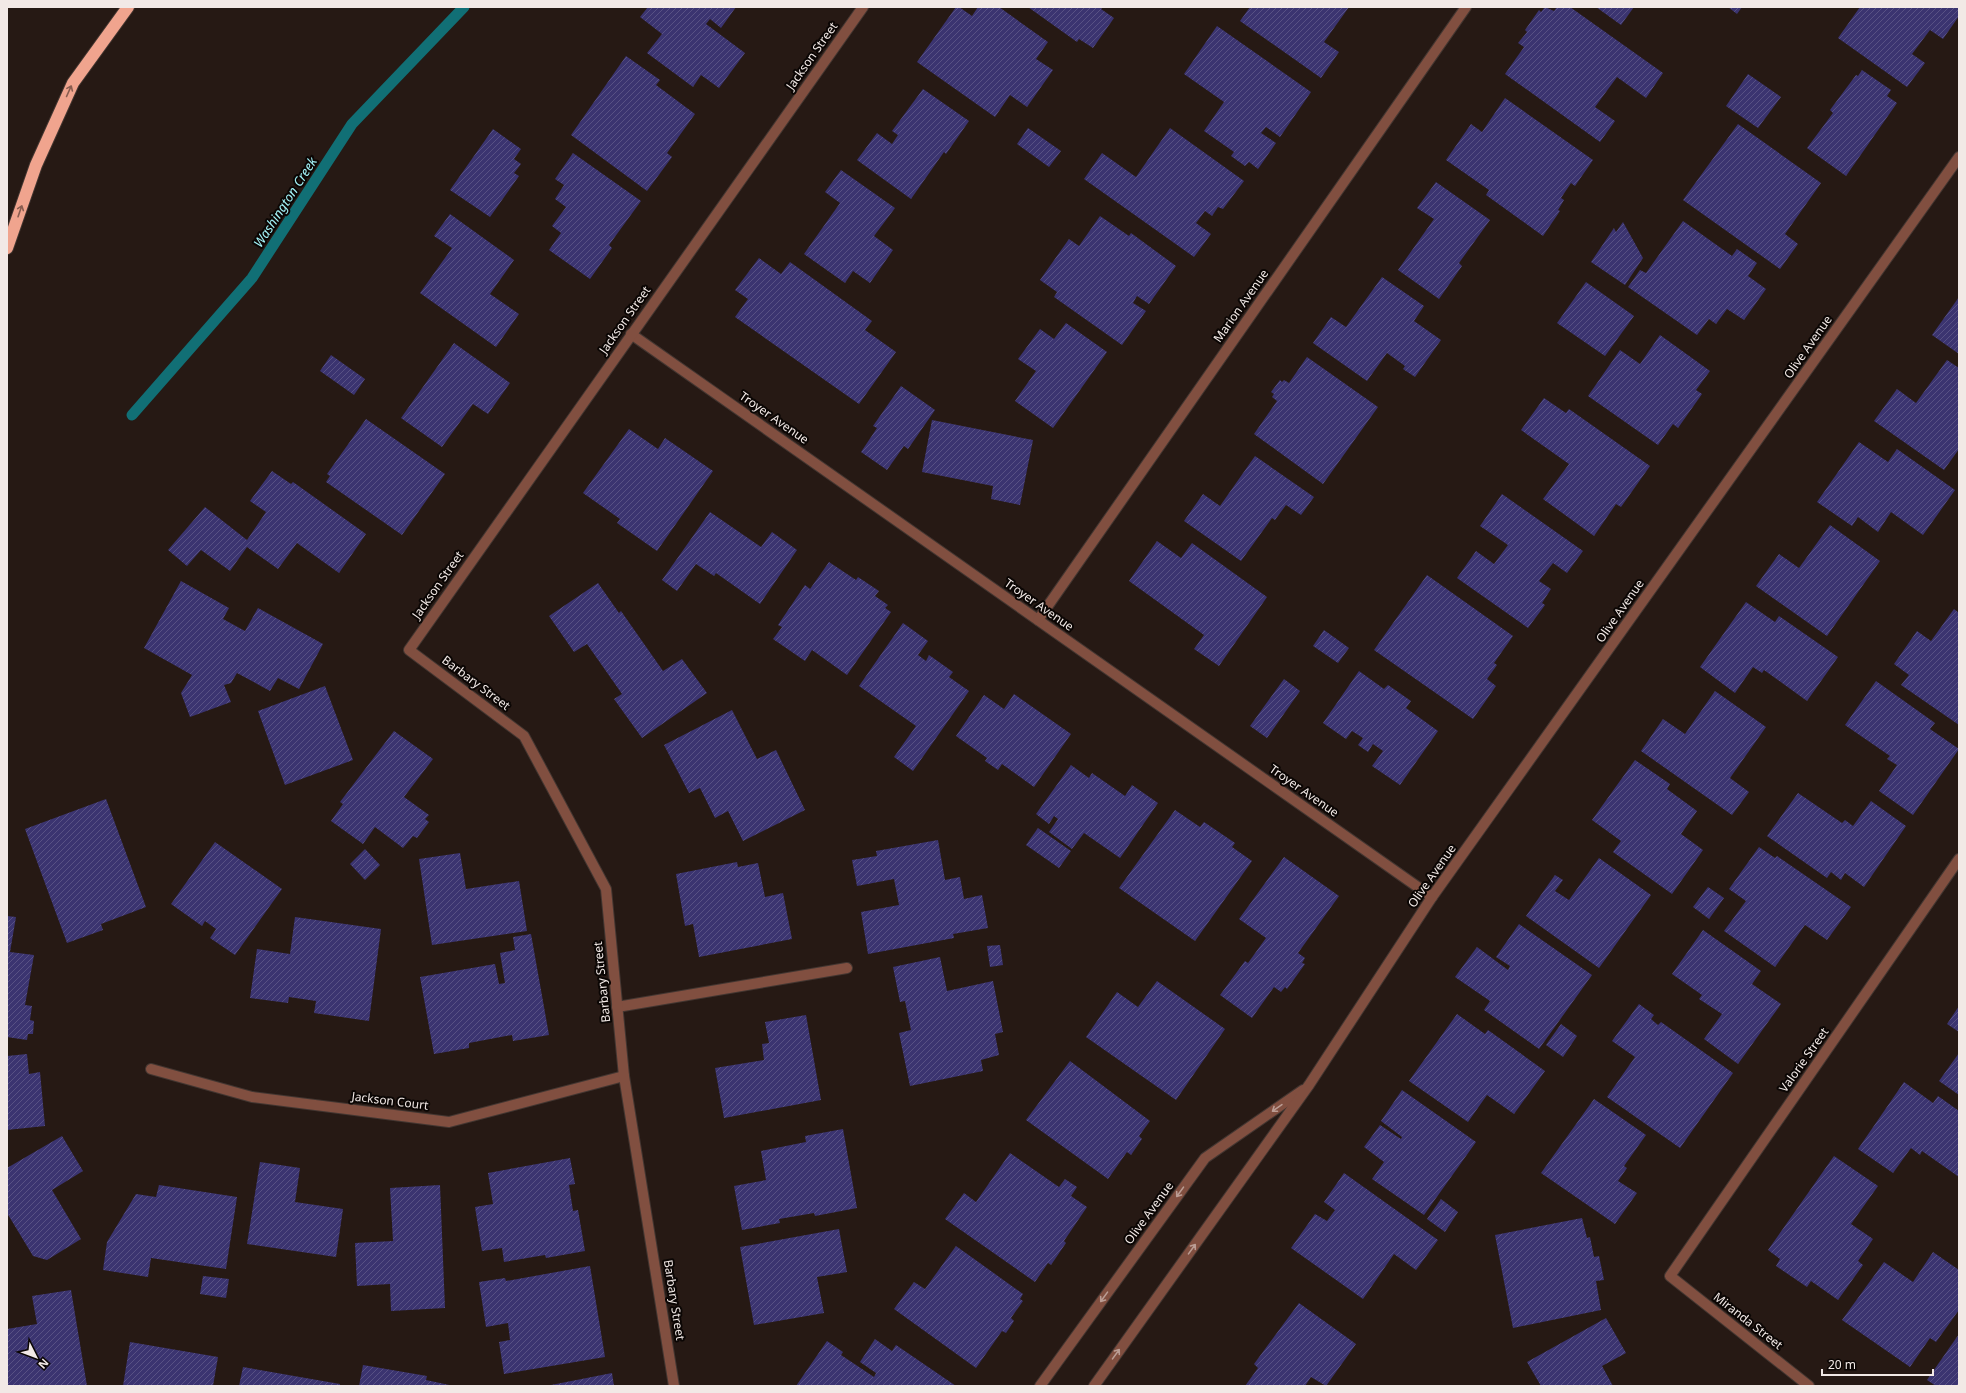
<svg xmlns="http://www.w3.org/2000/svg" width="1966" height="1393" font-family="'Noto Sans',sans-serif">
  <defs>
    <pattern id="building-hatch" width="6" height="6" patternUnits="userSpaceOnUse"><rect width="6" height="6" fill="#3b3470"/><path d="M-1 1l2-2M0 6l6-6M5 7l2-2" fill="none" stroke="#585184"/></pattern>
  </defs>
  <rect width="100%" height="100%" fill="#261914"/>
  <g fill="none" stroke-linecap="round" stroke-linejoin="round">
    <!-- stream -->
    <polyline stroke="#116f75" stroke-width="11" points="132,415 252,278 352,124 464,7"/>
  </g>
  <!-- building -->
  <g fill="url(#building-hatch)">
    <polygon points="648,7 736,7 721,28 710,19 706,24 745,53 719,88 701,75 693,87 647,53 662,34 640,17"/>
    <polygon points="956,7 959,7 972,16 978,7 999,7 1048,42 1036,59 1053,70 1027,107 1010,95 995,117 917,62"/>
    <polygon points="1028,7 1103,7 1101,9 1114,18 1093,48 1079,39 1077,42"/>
    <polygon points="1250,7 1349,7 1324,42 1339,52 1321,78 1240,21"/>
    <polygon points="1545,7 1554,11 1557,7 1570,7 1663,73 1646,98 1617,77 1595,107 1615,121 1600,142 1505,74 1524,47 1518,43 1527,32 1525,30 1539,10 1541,12"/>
    <polygon points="1596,7 1634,7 1621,25"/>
    <polygon points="1728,7 1742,7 1737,14"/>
    <polygon points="1860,7 1957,7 1959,8 1959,16 1943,39 1930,30 1912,54 1925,63 1907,87 1838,38"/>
    <polygon points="1217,26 1311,92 1280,137 1266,127 1261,133 1276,143 1258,169 1249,162 1245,166 1231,156 1234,152 1204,131 1224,102 1184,74"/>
    <polygon points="626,56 660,80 656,85 695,114 667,153 672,157 647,191 571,135"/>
    <polygon points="1862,70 1891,90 1887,96 1897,103 1846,176 1807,148 1833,113 1830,110 1856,75 1858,76"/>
    <polygon points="1748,74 1781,97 1758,128 1726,106"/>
    <polygon points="923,89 969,121 946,154 944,152 911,199 857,160 877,133 892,144 898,135 892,131"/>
    <polygon points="1505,98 1593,160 1575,186 1571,183 1561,198 1564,200 1558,210 1560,211 1543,236 1486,195 1489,190 1446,160 1471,124 1482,132"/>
    <polygon points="1738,124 1821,183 1785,234 1798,244 1780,269 1683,200"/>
    <polygon points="1028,128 1061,151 1049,167 1017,144"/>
    <polygon points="1170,128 1244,181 1223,209 1218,207 1212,216 1205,211 1196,223 1211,234 1194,257 1084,179 1102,153 1136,177"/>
    <polygon points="493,129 521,149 514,159 521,164 514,173 519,176 490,217 450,190"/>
    <polygon points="573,153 641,201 609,245 612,248 590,279 549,250 561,233 552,226 566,207 555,199 564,185 555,179"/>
    <polygon points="841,170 895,208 874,236 893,250 870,283 853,271 845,283 804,254 840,203 825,192"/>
    <polygon points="1436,182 1490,220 1459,263 1462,266 1439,299 1398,270 1434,219 1417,208"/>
    <polygon points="450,214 514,260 490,294 519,314 496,347 420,293 452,248 434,236"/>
    <polygon points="1100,216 1129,236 1131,233 1176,266 1149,304 1137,296 1133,303 1146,311 1122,345 1054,297 1057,292 1040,280 1069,239 1079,246"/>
    <polygon points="1683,221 1732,256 1737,249 1757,263 1748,276 1766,289 1744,320 1727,309 1716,324 1709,319 1697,335 1628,287 1640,270 1646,273"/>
    <polygon points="1623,222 1643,258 1625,285 1591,262 1614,228 1616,232"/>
    <polygon points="759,258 781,274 790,262 872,321 865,330 896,352 859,404 735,317 748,299 735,290"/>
    <polygon points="1382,277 1424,306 1414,321 1441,340 1415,377 1403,369 1405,366 1387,353 1367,381 1313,343 1331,317 1346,327"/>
    <polygon points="1586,282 1634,316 1605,356 1557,323"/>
    <polygon points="1959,297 1959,354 1932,335"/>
    <polygon points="1066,323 1107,352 1053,428 1015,401 1036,371 1018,359 1040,329 1054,339"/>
    <polygon points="1660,335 1710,371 1696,390 1702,394 1678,428 1673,424 1658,445 1588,396 1620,350 1640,364"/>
    <polygon points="454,343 510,383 488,414 473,404 442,447 401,418"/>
    <polygon points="331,355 365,379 354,395 320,371"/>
    <polygon points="1307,357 1378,407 1323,484 1254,434 1277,401 1272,397 1274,394 1271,392 1280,380 1282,382 1284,380 1289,383"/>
    <polygon points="1947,360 1959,368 1959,449 1944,470 1874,421 1897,389 1916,403"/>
    <polygon points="901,386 935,410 908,449 904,446 887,470 861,452 877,428 873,426"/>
    <polygon points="1544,398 1566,413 1569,409 1650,466 1621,507 1616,504 1594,536 1543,499 1569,464 1521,430"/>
    <polygon points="366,419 445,474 402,535 326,482 330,476 327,474"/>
    <polygon points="932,420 1033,440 1020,505 991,499 993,486 922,472"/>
    <polygon points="629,429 658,449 665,438 713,471 657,551 617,523 620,519 583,493"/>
    <polygon points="1859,442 1888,462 1897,449 1955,490 1923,535 1891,512 1878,532 1858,517 1852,526 1817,502"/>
    <polygon points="1255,456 1314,497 1301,515 1286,505 1275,520 1272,518 1241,561 1184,521 1203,494 1220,506"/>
    <polygon points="272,471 291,484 293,482 366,534 339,573 297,543 278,569 247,547 230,571 201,550 187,566 168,550 205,507 247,540 266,512 250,501"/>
    <polygon points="1502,494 1583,551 1567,573 1553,563 1539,581 1551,589 1542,603 1545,605 1528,628 1457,578 1476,551 1494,564 1508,545 1480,526"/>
    <polygon points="710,512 761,547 772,532 797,550 760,604 716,573 714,576 696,564 677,591 662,580"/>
    <polygon points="1830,525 1880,561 1827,636 1756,586 1779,554 1799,568"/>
    <polygon points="1157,541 1181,558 1192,543 1267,597 1219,666 1194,649 1204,635 1129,581"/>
    <polygon points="829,562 856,580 858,577 879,591 875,596 888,605 885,608 891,612 847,675 812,650 805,661 773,639 782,627 778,625 805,585 810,589"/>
    <polygon points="1427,575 1513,636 1494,663 1497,665 1487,679 1496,686 1473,719 1374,650"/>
    <polygon points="181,581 229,608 223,619 245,631 258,608 323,644 299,689 278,678 270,691 237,673 231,683 224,685 231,702 190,717 181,693 192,675 144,648"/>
    <polygon points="598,583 619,613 621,611 663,671 682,659 707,693 642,738 614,699 622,694 587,644 574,652 549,616"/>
    <polygon points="1746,602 1775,622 1779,616 1838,657 1807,701 1764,670 1762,673 1753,667 1735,693 1700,667"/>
    <polygon points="1954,609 1959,613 1959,725 1901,685 1909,675 1894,664 1917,631 1931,641"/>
    <polygon points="903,623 928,641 918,655 926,661 929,655 953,672 949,677 969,691 913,771 894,757 916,726 859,686"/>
    <polygon points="1324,630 1349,648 1338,663 1313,646"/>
    <polygon points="1359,671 1384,689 1388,685 1411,701 1406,708 1438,731 1400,785 1372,766 1383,751 1373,744 1368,752 1358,745 1363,738 1352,731 1346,739 1323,723"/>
    <polygon points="1284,679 1300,691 1267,738 1250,726"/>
    <polygon points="1876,681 1935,723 1930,729 1959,749 1913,815 1879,791 1897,765 1887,759 1890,756 1845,725"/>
    <polygon points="325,686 353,760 285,785 258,711"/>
    <polygon points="1715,691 1766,727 1730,778 1749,792 1732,815 1641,751 1663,719 1685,734"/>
    <polygon points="1014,694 1071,734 1034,787 1002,764 998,770 985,761 987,758 956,736 984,695 1004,709"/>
    <polygon points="732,710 757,759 776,750 805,810 743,841 728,811 715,818 700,788 689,793 664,745"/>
    <polygon points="394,731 433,759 404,797 429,815 425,819 429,822 417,838 413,836 403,848 375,827 363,844 331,821 343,804 340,802"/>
    <polygon points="1635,760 1670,784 1667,789 1697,811 1681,834 1703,850 1672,894 1613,852 1621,841 1592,820"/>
    <polygon points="1071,765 1089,778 1092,773 1125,796 1132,785 1158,803 1120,858 1084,833 1072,849 1049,832 1058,819 1054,816 1049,824 1036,814"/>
    <polygon points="1798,793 1842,823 1845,820 1853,826 1871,801 1906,826 1864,887 1845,873 1841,880 1831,872 1827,878 1767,836"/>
    <polygon points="106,799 146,907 101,924 103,930 67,943 25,829"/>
    <polygon points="1175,810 1200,827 1204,822 1235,843 1232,847 1252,861 1195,941 1119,888"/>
    <polygon points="1038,828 1071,851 1059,868 1026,845"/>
    <polygon points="938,840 945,880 960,877 964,899 982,895 988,928 953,934 954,938 868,954 861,912 899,905 894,879 857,886 852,860 877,856 876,851"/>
    <polygon points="215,842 282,889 235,955 210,938 216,929 205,921 202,926 171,904"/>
    <polygon points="1759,847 1775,858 1777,856 1851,907 1827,940 1805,925 1775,967 1724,931 1746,901 1729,889"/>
    <polygon points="365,849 380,865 365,880 350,864"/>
    <polygon points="460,853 466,889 519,881 527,931 432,945 419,859"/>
    <polygon points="1284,857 1339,896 1298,953 1305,958 1302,963 1305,964 1287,989 1285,987 1281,992 1274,987 1252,1018 1220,995 1245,961 1248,963 1266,938 1239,919"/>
    <polygon points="1599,858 1651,895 1599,968 1526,916 1555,875 1563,880 1555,891 1569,900"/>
    <polygon points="737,862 738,867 758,863 765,897 783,893 792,939 699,957 693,924 685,926 676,874"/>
    <polygon points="1708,887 1724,898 1709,919 1693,907"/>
    <polygon points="7,916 16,917 10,952 34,955 25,1005 32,1006 30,1020 34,1021 33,1034 28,1034 27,1040 7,1037"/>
    <polygon points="295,917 381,929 369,1021 314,1013 316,1001 289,997 288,1003 250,998 257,949 290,954"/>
    <polygon points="1519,924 1592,975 1539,1049 1484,1010 1490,1001 1455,977 1477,947 1508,970 1510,966 1496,957"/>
    <polygon points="1703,930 1761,971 1752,984 1781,1004 1738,1064 1704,1039 1722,1014 1699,999 1702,995 1672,974"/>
    <polygon points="531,934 549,1035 513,1041 512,1035 469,1043 469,1048 434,1054 420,977 495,964 499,984 505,983 500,953 515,950 513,937"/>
    <polygon points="1000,945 1003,965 990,967 987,946"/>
    <polygon points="940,957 947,991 993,981 1003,1032 995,1034 999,1055 981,1060 983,1071 910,1086 899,1033 911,1030 905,1001 900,1002 893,967"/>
    <polygon points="1157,981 1225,1029 1176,1100 1086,1037 1117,992 1138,1007"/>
    <polygon points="1639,1004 1654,1015 1651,1019 1658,1025 1661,1022 1733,1073 1680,1148 1607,1097 1635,1057 1612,1041"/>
    <polygon points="1959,1006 1959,1032 1947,1024"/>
    <polygon points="1457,1014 1485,1034 1488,1030 1545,1071 1514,1114 1487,1095 1468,1122 1409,1081"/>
    <polygon points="806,1015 821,1100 724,1118 715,1068 764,1060 762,1044 769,1043 765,1022"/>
    <polygon points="1561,1024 1577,1036 1563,1057 1546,1045"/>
    <polygon points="1959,1053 1959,1095 1939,1081"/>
    <polygon points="27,1054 29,1074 40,1072 45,1126 7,1130 7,1056"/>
    <polygon points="1070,1061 1150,1121 1139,1136 1142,1139 1131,1155 1127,1152 1108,1179 1026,1120"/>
    <polygon points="1904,1082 1933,1103 1938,1096 1959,1111 1959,1177 1922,1151 1920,1155 1911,1148 1893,1173 1858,1149"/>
    <polygon points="1402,1090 1476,1142 1424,1215 1372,1179 1384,1162 1364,1147 1380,1125 1401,1139 1402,1137 1381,1121"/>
    <polygon points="1594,1099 1646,1135 1624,1166 1627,1168 1618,1181 1637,1193 1615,1224 1541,1173"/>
    <polygon points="843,1129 857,1208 815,1216 814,1213 779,1219 780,1223 742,1230 734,1186 766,1180 761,1151 806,1142 805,1136"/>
    <polygon points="62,1136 83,1171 52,1190 81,1239 47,1260 33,1256 7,1213 7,1168"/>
    <polygon points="1010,1153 1059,1187 1065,1179 1077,1187 1071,1196 1087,1207 1064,1241 1066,1243 1051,1265 1048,1263 1035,1282 945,1219 964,1193 976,1202"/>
    <polygon points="1834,1156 1878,1186 1851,1224 1873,1239 1858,1261 1863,1265 1838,1300 1811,1281 1807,1287 1776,1266 1780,1259 1768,1250"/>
    <polygon points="570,1158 575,1184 569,1185 573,1211 578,1210 585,1251 546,1258 545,1255 504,1262 502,1248 482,1251 475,1207 493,1204 488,1173"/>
    <polygon points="260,1162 300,1168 295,1202 343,1209 336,1257 247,1244"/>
    <polygon points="1344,1173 1438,1240 1416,1270 1394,1254 1363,1299 1291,1248 1315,1214 1327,1221 1335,1210 1324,1202"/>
    <polygon points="159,1185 237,1197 226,1269 151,1258 148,1277 103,1270 107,1242 136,1194 156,1197"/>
    <polygon points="440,1185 445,1308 391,1311 390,1284 357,1286 355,1243 393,1241 390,1188"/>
    <polygon points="1441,1199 1458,1212 1445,1232 1427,1219"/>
    <polygon points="1582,1218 1587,1238 1590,1237 1594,1257 1599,1256 1604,1280 1596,1281 1601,1310 1513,1328 1495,1235"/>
    <polygon points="839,1229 847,1272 817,1277 824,1313 754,1325 740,1247"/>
    <polygon points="956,1246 1023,1294 1020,1299 1023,1301 1011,1318 1014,1321 1006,1333 1002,1331 976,1368 894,1309 914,1282 925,1289"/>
    <polygon points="1933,1252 1959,1270 1959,1310 1936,1342 1930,1338 1910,1367 1842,1320 1884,1262 1913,1282"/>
    <polygon points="590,1266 605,1357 504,1374 499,1342 510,1340 508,1323 486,1327 479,1282 505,1278 506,1281"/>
    <polygon points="203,1276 229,1279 226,1298 200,1294"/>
    <polygon points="71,1290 87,1386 7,1386 7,1329 37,1324 32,1296"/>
    <polygon points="1299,1303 1356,1344 1326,1386 1311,1377 1305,1386 1245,1386 1258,1368 1254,1364"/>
    <polygon points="1606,1318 1626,1353 1602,1366 1613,1386 1541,1386 1527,1362"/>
    <polygon points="1959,1334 1959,1386 1936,1386 1927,1380"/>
    <polygon points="875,1339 892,1351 896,1345 956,1386 796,1386 827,1341 843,1352 841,1355 874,1377 876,1373 860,1362"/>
    <polygon points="130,1342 218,1357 213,1386 123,1386"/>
    <polygon points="363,1365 427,1376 426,1380 454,1386 359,1386"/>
    <polygon points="243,1367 340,1384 340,1386 239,1386"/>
    <polygon points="612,1373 614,1386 552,1386 551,1385"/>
  </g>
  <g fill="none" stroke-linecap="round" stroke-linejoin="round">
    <!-- service casing -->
    <g stroke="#433631" stroke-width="12">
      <polyline id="service" points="617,1007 847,968"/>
    </g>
    <!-- minor casing -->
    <g stroke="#433631" stroke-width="12">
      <g id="minor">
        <polyline points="631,334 1432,897"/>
        <polyline points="1038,620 1466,7"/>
        <polyline points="151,1069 252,1097 449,1122 624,1076"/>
        <polyline points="674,1386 624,1076 606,889 524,736 409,650 863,7"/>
        <polyline points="1040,1386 1205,1158 1303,1090"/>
        <polyline points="1094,1386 1309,1085 1432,897 1959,157"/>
        <polyline points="1809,1386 1670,1276 1959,859"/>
      </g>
    </g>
    <!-- motorway casing -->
    <g stroke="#433631" stroke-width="14">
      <polyline id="motorway" points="7,248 36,165 73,83 128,7"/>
    </g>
    <!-- service -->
    <use href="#service" stroke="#814f40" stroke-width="10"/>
    <!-- minor -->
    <use href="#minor" stroke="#814f40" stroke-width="10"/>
    <!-- motorway -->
    <use href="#motorway" stroke="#f0a48e" stroke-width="12"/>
  </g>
  <!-- one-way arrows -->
  <defs><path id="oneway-shaft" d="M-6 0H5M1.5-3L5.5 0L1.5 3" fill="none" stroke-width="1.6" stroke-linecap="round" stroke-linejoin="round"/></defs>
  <g stroke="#895d50">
    <use href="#oneway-shaft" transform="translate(69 91) rotate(-66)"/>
    <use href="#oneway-shaft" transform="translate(20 211) rotate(-71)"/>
  </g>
  <g stroke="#ba9c93">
    <use href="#oneway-shaft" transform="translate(1277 1108) rotate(145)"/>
    <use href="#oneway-shaft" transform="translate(1180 1192) rotate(126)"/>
    <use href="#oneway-shaft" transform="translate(1192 1249) rotate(-54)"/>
    <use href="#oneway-shaft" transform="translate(1104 1297) rotate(126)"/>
    <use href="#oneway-shaft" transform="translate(1116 1354) rotate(-54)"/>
  </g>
  <g text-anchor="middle" stroke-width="4" stroke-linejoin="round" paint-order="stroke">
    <!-- street labels -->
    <g font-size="12" fill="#f2e9e6" stroke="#0b0604">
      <text transform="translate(812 56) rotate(-55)" y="4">Jackson Street</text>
      <text transform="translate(1241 306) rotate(-55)" y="4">Marion Avenue</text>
      <text transform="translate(625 320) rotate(-55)" y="4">Jackson Street</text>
      <text transform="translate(1808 347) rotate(-55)" y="4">Olive Avenue</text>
      <text transform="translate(774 418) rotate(35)" y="4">Troyer Avenue</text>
      <text transform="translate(438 585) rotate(-55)" y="4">Jackson Street</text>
      <text transform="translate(1039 605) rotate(35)" y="4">Troyer Avenue</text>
      <text transform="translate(1620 611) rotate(-55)" y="4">Olive Avenue</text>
      <text transform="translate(476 683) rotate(37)" y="4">Barbary Street</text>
      <text transform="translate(1304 791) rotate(35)" y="4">Troyer Avenue</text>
      <text transform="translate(1432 876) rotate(-55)" y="4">Olive Avenue</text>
      <text transform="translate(602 982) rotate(-96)" y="4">Barbary Street</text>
      <text transform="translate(1804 1060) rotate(-55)" y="4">Valorie Street</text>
      <text transform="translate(390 1101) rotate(7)" y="4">Jackson Court</text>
      <text transform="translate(1149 1213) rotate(-54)" y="4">Olive Avenue</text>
      <text transform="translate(674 1300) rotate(81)" y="4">Barbary Street</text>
      <text transform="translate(1748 1321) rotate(38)" y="4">Miranda Street</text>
    </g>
    <!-- water labels -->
    <g font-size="13" font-style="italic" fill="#a4f4f9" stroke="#0b0604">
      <text transform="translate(285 202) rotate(-57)" y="5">Washington Creek</text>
    </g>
  </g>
  <!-- border -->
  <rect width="1966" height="1393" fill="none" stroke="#f2e9e6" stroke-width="16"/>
  <!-- north arrow -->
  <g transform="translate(36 1357) rotate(132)" stroke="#0b0604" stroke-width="3" paint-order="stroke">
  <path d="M0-3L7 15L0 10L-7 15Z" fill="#f2e9e6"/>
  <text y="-6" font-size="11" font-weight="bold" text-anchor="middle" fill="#f2e9e6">N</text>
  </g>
  <!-- scale -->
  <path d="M1822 1369v6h111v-6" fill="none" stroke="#f2e9e6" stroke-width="2"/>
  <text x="1828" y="1369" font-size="12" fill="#f2e9e6" stroke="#0b0604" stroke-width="3" paint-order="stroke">20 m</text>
</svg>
